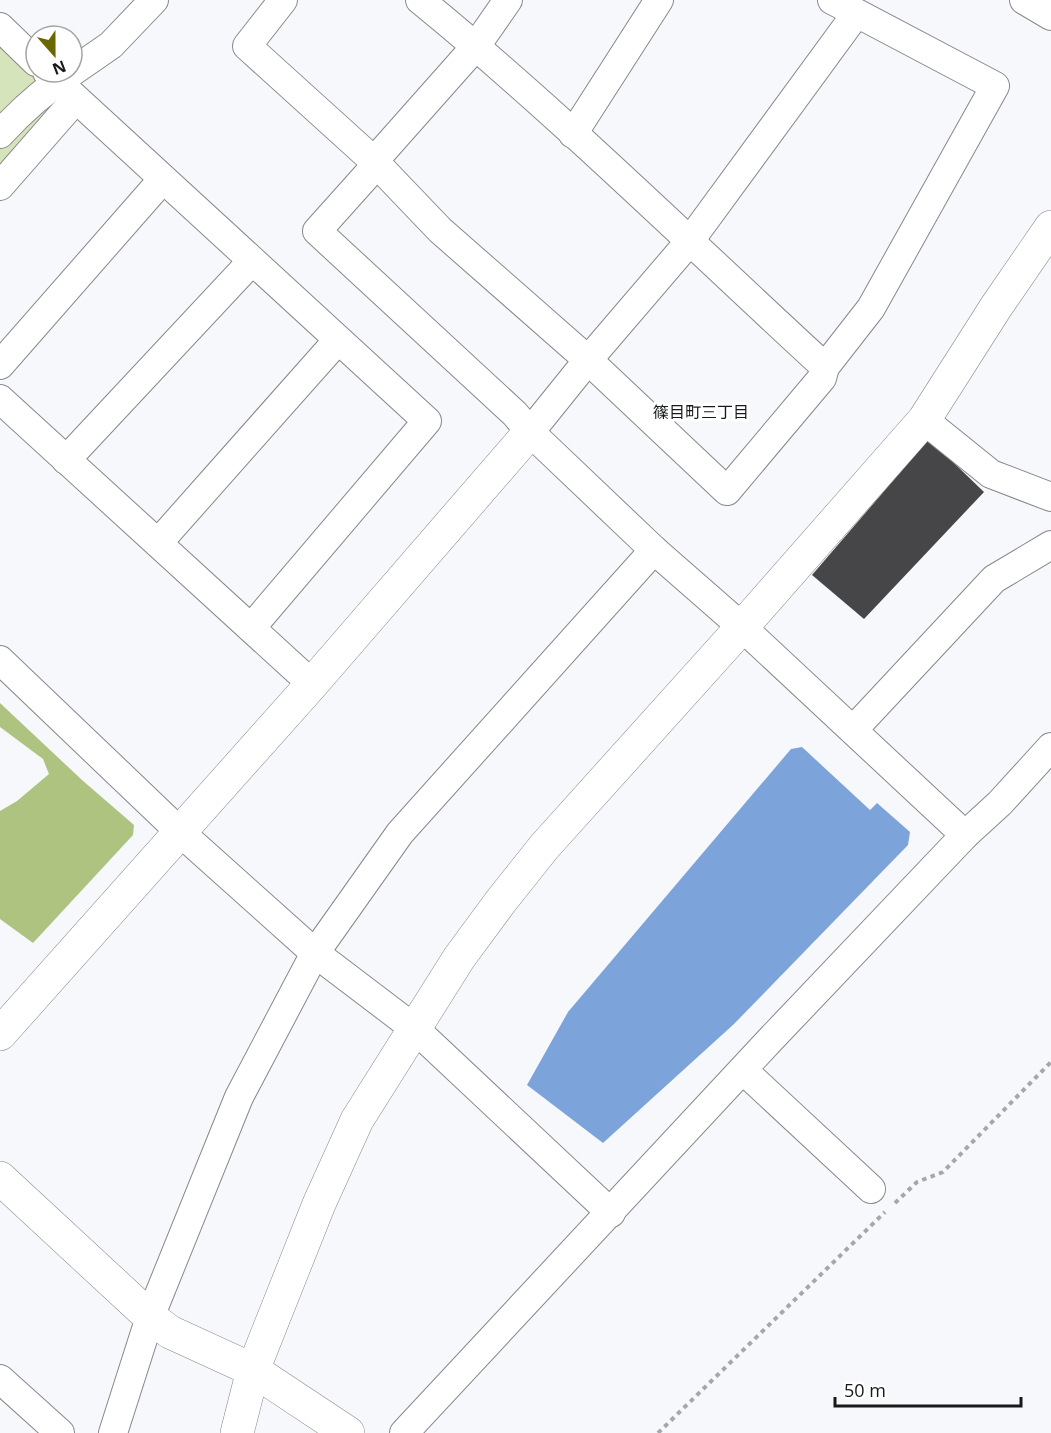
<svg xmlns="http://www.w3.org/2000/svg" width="1051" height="1433" font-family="'Open Sans','Noto Sans JP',sans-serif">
  <rect width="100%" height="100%" fill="#f7f8fb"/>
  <!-- green -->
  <polygon fill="#d6e4bb" points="0,43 54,93 57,104 0,168"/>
  <!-- forest -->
  <polygon fill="#aec380" points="0,703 82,780 134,825 133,835 33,943 0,919 0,811 17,801 49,774 43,759 0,727"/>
  <!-- water -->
  <polygon fill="#7da4da" points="802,747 870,810 877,803 910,832 908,845 734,1024 603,1143 527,1085 568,1012 791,749"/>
  <!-- building -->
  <polygon fill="#464649" points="929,439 984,492 864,619 812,575"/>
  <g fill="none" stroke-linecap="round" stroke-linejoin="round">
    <!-- street casing -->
    <g stroke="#87888b" stroke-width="30">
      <g id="street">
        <polyline points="283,0 247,46 374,161 476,46 508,0"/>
        <path d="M420,0C561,115 691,244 825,367"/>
        <polyline points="832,0 995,86 871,308 825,367 822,378 727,491 588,360 440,230 374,161 369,173 317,231 515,414 530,432 654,550 742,627 965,835"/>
        <polyline points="1024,0 1051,16"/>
        <polyline points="0,27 36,62"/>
        <polyline points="47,72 427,421 251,628"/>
        <polyline points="72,72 111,45 154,0"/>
        <path d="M0,134C21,111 46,89 72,72"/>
        <polyline points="573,134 659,0"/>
        <polyline points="0,186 76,99"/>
        <polyline points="0,365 163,179"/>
        <polyline points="0,399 312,684"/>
        <polyline points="924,420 991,474 1051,497"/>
        <polyline points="530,432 588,360 689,242 856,14"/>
        <polyline points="66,460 252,261"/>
        <polyline points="158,543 338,340"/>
        <polyline points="0,660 181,833 315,953 415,1029 611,1213"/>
        <polyline points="853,730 994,579 1051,545"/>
        <polyline points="743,1070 871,1189"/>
        <polyline points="0,1379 60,1433"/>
        <polyline points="113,1433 150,1317 239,1097 315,953 400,833 654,550"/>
        <polyline points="404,1433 770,1040 965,835 1000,803 1051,747"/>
      </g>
    </g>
    <!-- secondary casing -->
    <g stroke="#87888b" stroke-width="34">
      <g id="secondary">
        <polyline points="0,1034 312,684 530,432"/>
        <polyline points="0,1178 150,1317 170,1332 253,1370 348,1433"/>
        <polyline points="237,1433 253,1370 319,1204 357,1120 459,958 501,901 544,847 742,627 924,420 996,307 1051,227"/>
      </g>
    </g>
    <!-- path -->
    <g stroke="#a6a7a9" stroke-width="4" stroke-dasharray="4.5 4.5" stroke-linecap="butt">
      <polyline points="895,1203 917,1182 943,1172 1051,1062"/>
      <polyline points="658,1433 885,1212"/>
    </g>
    <!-- street -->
    <use href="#street" stroke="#fff" stroke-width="28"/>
    <!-- secondary -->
    <use href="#secondary" stroke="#fff" stroke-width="33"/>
  </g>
  <g text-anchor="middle" stroke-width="6" stroke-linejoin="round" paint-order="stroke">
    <!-- neighbourhood labels -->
    <g font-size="16" fill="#18191a" stroke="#fff">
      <text x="701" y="418">篠目町三丁目</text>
    </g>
  </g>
  <!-- north arrow -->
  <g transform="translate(54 54) rotate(159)"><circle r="28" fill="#ffffff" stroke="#a3a3a3" stroke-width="1.5"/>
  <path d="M0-4.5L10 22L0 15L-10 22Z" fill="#696700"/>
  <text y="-9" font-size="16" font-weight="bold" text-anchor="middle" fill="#18191a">N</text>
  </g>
  <!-- scale -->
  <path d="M835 1397v9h186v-9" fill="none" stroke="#18191a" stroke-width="3"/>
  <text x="844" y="1397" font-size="18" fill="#18191a" stroke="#ffffff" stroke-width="4.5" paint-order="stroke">50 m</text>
</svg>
